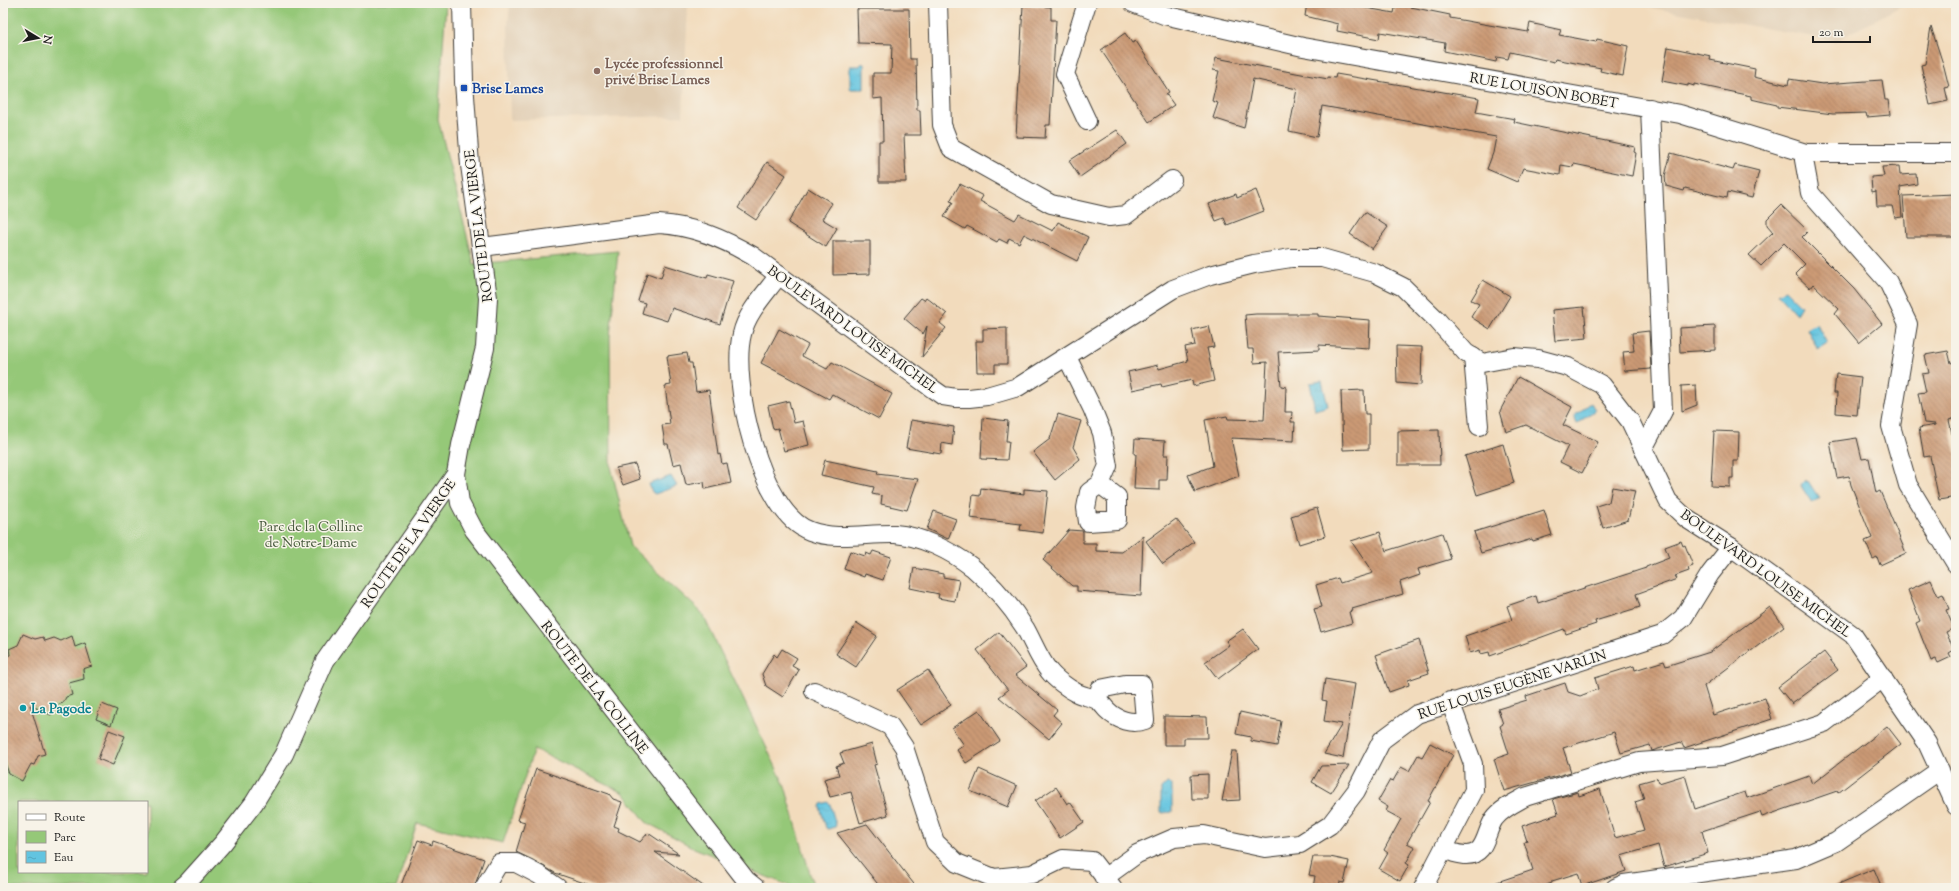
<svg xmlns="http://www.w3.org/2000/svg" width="1959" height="891" font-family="'Sorts Mill Goudy',serif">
  <defs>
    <pattern id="water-ripples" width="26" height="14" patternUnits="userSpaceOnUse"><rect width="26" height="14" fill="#62c4e0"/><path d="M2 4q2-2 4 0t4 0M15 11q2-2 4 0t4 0" fill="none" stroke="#54a8c0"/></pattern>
    <pattern id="building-back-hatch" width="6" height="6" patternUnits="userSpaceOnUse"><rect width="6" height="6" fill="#cb9a74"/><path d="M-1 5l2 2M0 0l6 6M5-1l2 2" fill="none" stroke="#a47d5e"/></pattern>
  </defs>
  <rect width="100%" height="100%" fill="#f7f3e8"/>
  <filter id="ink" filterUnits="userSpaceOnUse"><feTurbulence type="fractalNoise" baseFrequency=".025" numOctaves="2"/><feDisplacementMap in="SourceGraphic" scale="8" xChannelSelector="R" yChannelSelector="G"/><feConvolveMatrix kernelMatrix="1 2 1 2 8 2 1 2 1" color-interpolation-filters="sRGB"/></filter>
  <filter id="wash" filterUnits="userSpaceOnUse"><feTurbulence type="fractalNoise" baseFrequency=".012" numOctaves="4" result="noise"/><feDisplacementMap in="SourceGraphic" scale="16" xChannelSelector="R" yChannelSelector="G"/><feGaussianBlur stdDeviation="0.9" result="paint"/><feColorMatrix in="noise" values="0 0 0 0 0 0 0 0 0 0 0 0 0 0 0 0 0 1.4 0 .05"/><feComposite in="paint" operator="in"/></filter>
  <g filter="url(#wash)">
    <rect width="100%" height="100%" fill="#f2dbbc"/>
    <!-- built -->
    <g fill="#e0ccb1">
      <polygon points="510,3 688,3 683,116 510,120 508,26"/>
      <polygon points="1625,3 1906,3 1836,41"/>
    </g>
    <!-- green -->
    <path fill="#95c878" stroke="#58724a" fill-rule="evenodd" d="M3,3H446L438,119L474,264L618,251L610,337L611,467L630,546L702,613L785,786L814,888H795L694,848L646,822L624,793L534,749L503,843L417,823L396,888H3ZM19,802H147V872H19Z"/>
    <!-- water -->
    <g fill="url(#water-ripples)" stroke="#3f707e">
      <polygon points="864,63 864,89 850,89 850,66 860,66 861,64"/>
      <polygon points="1785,290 1801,306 1796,314 1778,294"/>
      <polygon points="1816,324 1827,343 1818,349 1807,329"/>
      <polygon points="1322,381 1328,406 1315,410 1310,383"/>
      <polygon points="1591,403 1595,410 1577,424 1574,416"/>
      <polygon points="671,476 677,486 655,494 652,492 649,484"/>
      <polygon points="1805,480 1806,482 1808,481 1819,498 1812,503 1801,486"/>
      <polygon points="1167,783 1172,784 1172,812 1161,813 1161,789"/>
      <polygon points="828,802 830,804 836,825 835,827 828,829 826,828 820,807 821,804"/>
    </g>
    <g id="blocks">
      <!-- building -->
      <g fill="url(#building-back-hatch)">
        <polygon points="1307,3 1338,3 1394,13 1396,4 1450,15 1450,18 1528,32 1530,23 1561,30 1559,35 1596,42 1597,39 1628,46 1623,76 1600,71 1601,68 1555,59 1554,62 1510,52 1508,59 1497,57 1496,62 1444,51 1445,43 1380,32 1379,39 1337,31 1338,24 1305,16"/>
        <polygon points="1023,5 1051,7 1051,20 1056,20 1050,125 1046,125 1045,138 1016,137"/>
        <polygon points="857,9 909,9 910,59 916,59 917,110 920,110 921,135 904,135 906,182 879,182 879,141 883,141 882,98 873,99 873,73 891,73 892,44 858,43"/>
        <polygon points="1931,27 1944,67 1949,87 1945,88 1948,101 1930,105 1921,65 1925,64"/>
        <polygon points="1125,33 1132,43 1136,41 1169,92 1166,94 1174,105 1149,122 1101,50"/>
        <polygon points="1668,47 1711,56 1710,60 1755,69 1754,77 1788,85 1789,79 1822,84 1882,80 1885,100 1888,100 1890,115 1867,117 1866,113 1833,114 1777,107 1777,105 1751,99 1751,96 1694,84 1694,86 1688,84 1688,86 1662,81"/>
        <polygon points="1216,58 1328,79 1328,77 1335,78 1336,74 1479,98 1476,112 1515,119 1514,122 1635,147 1634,152 1636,153 1632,176 1574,164 1573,167 1561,165 1560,175 1523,168 1517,182 1487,169 1493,153 1496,137 1322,106 1317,137 1289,131 1297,89 1253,79 1244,128 1213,118 1218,103 1212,101 1219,71 1213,70"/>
        <polygon points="1117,130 1127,144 1080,177 1069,161"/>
        <polygon points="1671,153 1733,170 1735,165 1759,171 1752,198 1728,192 1727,198 1685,188 1684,191 1666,186 1665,176"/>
        <polygon points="767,162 786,175 756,220 738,208"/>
        <polygon points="1899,166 1900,175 1916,174 1917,184 1900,187 1902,217 1895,218 1892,206 1877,206 1876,191 1872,192 1871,177 1884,176 1882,167"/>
        <polygon points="960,184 983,196 980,201 1015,220 1019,214 1053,231 1058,222 1088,237 1077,261 1024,234 1019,243 1009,238 1007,243 999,239 997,242 967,226 965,229 944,217 953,202 950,201"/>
        <polygon points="808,188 832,203 822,219 837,228 826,247 788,223"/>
        <polygon points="1256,190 1264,211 1227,225 1224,218 1216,221 1209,204 1236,194 1237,198"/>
        <polygon points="1956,194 1956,237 1906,237 1903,196"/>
        <polygon points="1781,205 1808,231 1802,237 1854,289 1882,324 1859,343 1835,314 1839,309 1813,284 1810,288 1795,274 1805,264 1784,243 1761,266 1749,255 1773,232 1767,225 1767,219"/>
        <polygon points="1365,212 1388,227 1372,249 1350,234"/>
        <polygon points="833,241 870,241 870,274 833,275"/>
        <polygon points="665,265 707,278 708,274 733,281 720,324 672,308 667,321 642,313 645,303 638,301 647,273 661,278"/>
        <polygon points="1483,280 1510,296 1490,329 1471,317 1479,304 1471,300"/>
        <polygon points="926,297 947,314 940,323 946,328 922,357 927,326 923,334 904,318 921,298 924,300"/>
        <polygon points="1584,307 1587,338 1555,341 1552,310"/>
        <polygon points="1256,314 1318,314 1318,316 1370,320 1369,348 1319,345 1319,350 1278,352 1281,386 1286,387 1285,412 1292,412 1291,422 1295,422 1294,441 1231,438 1239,476 1195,492 1188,475 1213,466 1205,420 1227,416 1228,419 1264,420 1267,362 1254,363 1253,349 1248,349 1245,315"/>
        <polygon points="1209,326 1214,347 1207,348 1214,381 1193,386 1192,380 1162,387 1161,384 1132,390 1128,372 1158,365 1159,369 1188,361 1185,347 1195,345 1192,330"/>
        <polygon points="1715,326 1715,350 1680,352 1679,328"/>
        <polygon points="1007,328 1007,364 995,364 995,372 977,372 976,341 983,341 983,329"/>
        <polygon points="779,329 808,345 802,356 827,369 832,362 892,394 879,419 832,394 829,399 761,363"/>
        <polygon points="1649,331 1651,369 1625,371 1623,352 1634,351 1632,333"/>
        <polygon points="1396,346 1422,347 1421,385 1397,383"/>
        <polygon points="1948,351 1951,363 1954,362 1956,373 1956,418 1949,420 1956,452 1956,497 1939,500 1930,456 1924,457 1919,428 1935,425 1935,424 1924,423 1918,393 1926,392 1922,374 1929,373 1925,355"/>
        <polygon points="687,353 689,363 692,363 696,392 709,390 718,455 720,454 722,464 727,463 731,483 705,489 704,482 686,485 681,463 673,465 668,444 665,444 662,425 670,424 665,386 671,385 667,356"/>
        <polygon points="1836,374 1861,377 1857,415 1836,413 1837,393 1834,393"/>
        <polygon points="1518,377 1572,407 1563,425 1598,442 1582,473 1560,462 1568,446 1526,425 1506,432 1500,411"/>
        <polygon points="1696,385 1697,405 1682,411 1681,386"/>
        <polygon points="1364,390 1365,414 1369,414 1369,449 1343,450 1341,391"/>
        <polygon points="789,401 794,423 803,421 809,445 784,451 778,428 773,429 768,406"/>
        <polygon points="1058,414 1081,421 1073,447 1080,459 1055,480 1033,452 1050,439"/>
        <polygon points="983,418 1008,421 1006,441 1009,441 1007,460 981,459"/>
        <polygon points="911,420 954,427 952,445 942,443 941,454 906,448"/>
        <polygon points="1439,430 1440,465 1398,465 1398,431"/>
        <polygon points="1714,431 1739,432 1738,461 1733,461 1733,478 1730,478 1730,487 1711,486"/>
        <polygon points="1857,438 1862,459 1869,458 1876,493 1880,491 1906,553 1880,565 1877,557 1873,559 1865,541 1872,538 1851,485 1849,476 1837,478 1830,442"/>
        <polygon points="1135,439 1165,441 1164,455 1168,455 1167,480 1159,480 1159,490 1134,489 1136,454 1134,454"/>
        <polygon points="1503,444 1514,483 1477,495 1465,456"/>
        <polygon points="825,460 878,471 877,474 918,479 907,510 881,504 882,496 872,494 874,487 821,475"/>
        <polygon points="635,464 640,479 623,485 616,468"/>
        <polygon points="1612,487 1635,491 1628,520 1603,528 1596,506 1609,502"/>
        <polygon points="981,488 1024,494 1024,489 1048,491 1043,533 1020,530 1021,524 970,518 973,495 980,496"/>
        <polygon points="1317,508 1325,536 1299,544 1291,516"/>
        <polygon points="1544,510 1552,535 1533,541 1532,539 1509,546 1509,545 1481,553 1474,532"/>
        <polygon points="934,511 956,519 948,539 927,529"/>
        <polygon points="1176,519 1194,542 1163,564 1146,541"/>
        <polygon points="1069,530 1083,531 1083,543 1096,543 1096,551 1122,552 1143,536 1141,596 1077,591 1077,586 1072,586 1043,560"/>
        <polygon points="1380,532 1386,551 1442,533 1451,559 1418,569 1420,575 1400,582 1403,594 1352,609 1353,611 1349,612 1352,623 1321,632 1314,609 1322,607 1316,585 1338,578 1340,583 1373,573 1351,541"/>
        <polygon points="1681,541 1683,546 1685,545 1693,566 1688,568 1689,571 1675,576 1677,579 1636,594 1640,607 1595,621 1596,624 1566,634 1564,629 1490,656 1489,652 1481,654 1480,650 1470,653 1465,636 1512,620 1507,606 1536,596 1538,603 1646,568 1646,567 1669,558 1665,547"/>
        <polygon points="850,551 865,556 866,553 871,555 873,551 891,557 883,580 865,574 864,577 844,569"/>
        <polygon points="914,568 943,574 943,577 959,580 955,601 938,598 939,594 910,588"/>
        <polygon points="1931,580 1938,596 1943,594 1949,609 1946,610 1954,628 1946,632 1954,650 1949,653 1951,657 1938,663 1936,659 1931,661 1916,623 1920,621 1908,590"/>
        <polygon points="1770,607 1784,626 1751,651 1749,649 1750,651 1704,686 1713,715 1765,698 1772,719 1684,748 1681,742 1655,750 1652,751 1650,745 1621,753 1614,732 1563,748 1571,772 1504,791 1494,759 1509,754 1500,726 1503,724 1498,709 1527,700 1526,696 1565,683 1568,692 1580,696 1598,689 1595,678 1634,666 1635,670 1664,661 1666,666 1710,652"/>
        <polygon points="857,623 877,636 856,667 836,654"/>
        <polygon points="1243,629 1258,649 1218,679 1205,662 1229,645 1226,641"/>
        <polygon points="999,632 1026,667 1015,675 1057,710 1053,715 1062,723 1049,739 999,697 1008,690 977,650"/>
        <polygon points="23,634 35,639 43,637 45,641 54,638 61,641 72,636 75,647 85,643 92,666 83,669 84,679 69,683 72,695 66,697 63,703 54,706 51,715 30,705 45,754 38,756 34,765 31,764 22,781 9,774 3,757 3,657 10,655 9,649 18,645"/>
        <polygon points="1419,640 1429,673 1408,680 1409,685 1389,692 1376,655"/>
        <polygon points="782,649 797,658 792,666 799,670 783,697 766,686 762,674 774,654 777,657"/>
        <polygon points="1824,652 1838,670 1792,704 1778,687"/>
        <polygon points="928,670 951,705 921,725 897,690"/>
        <polygon points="1325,679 1355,684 1343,758 1324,754 1342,724 1324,721 1327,701 1322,700"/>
        <polygon points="102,704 117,710 111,725 96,719"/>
        <polygon points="979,710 1000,741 966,763 957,750 964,745 952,728"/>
        <polygon points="1240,712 1281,721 1277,746 1251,741 1251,737 1236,734"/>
        <polygon points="1164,716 1207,717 1208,738 1184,738 1184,745 1164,745"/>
        <polygon points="1887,726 1901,744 1838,793 1837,791 1762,817 1760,812 1702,831 1708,853 1664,867 1658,845 1621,856 1626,871 1582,886 1578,873 1552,881 1552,883 1538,888 1489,888 1488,885 1533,870 1524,842 1527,841 1522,826 1558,814 1553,799 1578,792 1579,796 1600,789 1615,838 1644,830 1635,802 1644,799 1639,783 1657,778 1659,783 1685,775 1695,809 1745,792 1747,798 1809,776 1812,784"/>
        <polygon points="109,730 125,736 113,765 98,759"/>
        <polygon points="1430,743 1453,755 1428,801 1430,802 1407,843 1415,847 1406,863 1409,865 1400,881 1379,869 1388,853 1384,850 1401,819 1386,811 1388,807 1378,801 1390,780 1393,781 1401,767 1409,771 1418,755 1422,757"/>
        <polygon points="872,744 877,764 874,765 888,815 860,823 851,792 830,797 824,779 839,775 836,766 844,763 840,753"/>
        <polygon points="1232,751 1237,751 1240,800 1222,801"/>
        <polygon points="1349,765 1331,793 1312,782 1321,766"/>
        <polygon points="536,769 609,794 613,799 622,802 614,826 619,828 618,831 640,842 648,833 679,854 655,852 706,888 599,888 555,873 533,860 516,852 525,822 518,820"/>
        <polygon points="979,769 1017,786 1008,807 970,791"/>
        <polygon points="1208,774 1208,799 1192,799 1191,775"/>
        <polygon points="1056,787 1067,804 1070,802 1084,822 1060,838 1035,801"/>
        <polygon points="867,824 917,888 881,888 837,833"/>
        <polygon points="418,840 432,845 433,841 484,859 474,888 400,888"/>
        <polygon points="1313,857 1330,857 1349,861 1344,883 1340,882 1339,888 1313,888 1315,876 1309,875"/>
        <polygon points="1874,869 1882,888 1829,888 1862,874"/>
      </g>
    </g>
  </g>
  <g filter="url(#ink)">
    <use href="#blocks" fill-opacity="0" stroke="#3c3934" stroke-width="1"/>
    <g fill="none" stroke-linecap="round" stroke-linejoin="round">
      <!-- minor casing -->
      <g stroke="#3c3934" stroke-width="20">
        <g id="minor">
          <polyline points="938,3 942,125 951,148 1051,204 1109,217 1126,215 1172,180"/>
          <polyline points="1087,3 1065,74 1087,121"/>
          <polyline points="1133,3 1164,15 1303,47 1680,114 1806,153 1956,153"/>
          <polyline points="1806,153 1804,160 1810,193 1888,282 1908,324 1891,426 1908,485 1956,564"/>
          <path d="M482,247L659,224C694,226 724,239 753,256L933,389L943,396L956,398H969L987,396L1018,387L1173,289L1210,275L1254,264L1291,258H1322L1375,273L1403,287L1437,320L1466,353L1482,363L1514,357L1538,359L1568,367L1602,385L1630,421L1668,501L1687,519L1731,547L1853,635L1927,743L1956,806"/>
          <path d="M779,275C766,293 747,312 742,334C730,381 760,513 810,531C837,541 867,533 895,534C921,536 951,551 972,567C992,584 1011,606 1025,628C1033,642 1039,659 1049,671C1055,679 1069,689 1077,693C1083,696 1091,697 1097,700C1101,702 1104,707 1107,710C1117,720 1132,725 1145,720L1142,684H1125L1100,689L1098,701"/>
          <polyline points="1067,357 1092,408 1102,433 1108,466 1100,484 1089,492 1086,508 1088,522 1117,520 1117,497 1100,484"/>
          <polyline points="1473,357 1479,426"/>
          <polyline points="1643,449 1663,411 1650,108"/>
          <polyline points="456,474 460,503 474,530 746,880 756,888"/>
          <polyline points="814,691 890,726 904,747 935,842 957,863 994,878 1032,874 1063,859 1092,861 1113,888"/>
          <path d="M1444,848C1452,853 1456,854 1465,855C1486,856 1485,833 1494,819C1501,809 1514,803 1525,797L1639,762L1722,756L1824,723L1883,678"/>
          <polyline points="1104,878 1137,854 1174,838 1204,835 1265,848 1300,844 1330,825 1356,791 1382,740 1417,714 1662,635 1683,618 1710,574 1731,547"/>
          <polyline points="181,888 188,882 223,843 254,803 284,754 325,661 456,474 461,445 485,348 488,298 470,165 464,82 462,3"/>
          <polyline points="484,888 499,863 516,863 539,875 558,888"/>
          <polyline points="1423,888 1474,790 1473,764 1450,701"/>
          <polyline points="1615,888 1624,884 1796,859 1836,842 1940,770"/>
        </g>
      </g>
      <!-- minor -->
      <use href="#minor" stroke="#fff" stroke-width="18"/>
    </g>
  </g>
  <!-- markers -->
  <circle fill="#8d6e63" stroke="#f7f3e8" stroke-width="1.5" cx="597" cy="71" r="4"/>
  <rect fill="#1a4fb4" stroke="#f7f3e8" stroke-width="1.5" x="460" y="84" width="8" height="8" rx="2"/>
  <circle fill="#0f9aa8" stroke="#f7f3e8" stroke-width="1.5" cx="23" cy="708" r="4"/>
  <g text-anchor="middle" stroke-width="3" stroke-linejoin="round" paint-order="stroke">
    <!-- education labels -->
    <g font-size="14" font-weight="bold" fill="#785e54" stroke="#f7f3e8" text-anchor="start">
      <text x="605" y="68">Lycée professionnel<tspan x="605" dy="16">privé Brise Lames</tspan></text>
    </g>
    <!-- transit labels -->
    <g font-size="14" font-weight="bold" fill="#164399" stroke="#f7f3e8" text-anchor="start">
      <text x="472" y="93">Brise Lames</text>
    </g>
    <!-- street labels -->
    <g font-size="14" fill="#1c1c1c" stroke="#f7f3e8">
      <text transform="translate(1544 90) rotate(10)" y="5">RUE LOUISON BOBET</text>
      <text transform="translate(478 226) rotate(-97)" y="5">ROUTE DE LA VIERGE</text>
      <text transform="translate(853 329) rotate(36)" y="5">BOULEVARD LOUISE MICHEL</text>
      <text transform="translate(408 543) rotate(-55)" y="5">ROUTE DE LA VIERGE</text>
      <text transform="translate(1766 573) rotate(36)" y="5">BOULEVARD LOUISE MICHEL</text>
      <text transform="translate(1512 684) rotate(-18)" y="5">RUE LOUIS EUGÈNE VARLIN</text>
      <text transform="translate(595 687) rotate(52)" y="5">ROUTE DE LA COLLINE</text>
    </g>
    <!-- park labels -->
    <g font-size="14" fill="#46583c" stroke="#f7f3e8">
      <text x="311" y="531">Parc de la Colline<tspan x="311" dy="16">de Notre-Dame</tspan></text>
    </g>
    <!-- culture labels -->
    <g font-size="14" font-weight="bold" fill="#0d838f" stroke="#f7f3e8" text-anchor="start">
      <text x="31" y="713">La Pagode</text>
    </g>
  </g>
  <!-- margin -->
  <rect width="1959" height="891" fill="none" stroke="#f7f3e8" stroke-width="16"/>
  <!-- legend -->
  <rect x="18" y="801" width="130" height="72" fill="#f7f3e8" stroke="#9f9d96"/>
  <rect x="26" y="814" width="20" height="6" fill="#ffffff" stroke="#9f9d96"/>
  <text x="54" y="821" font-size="12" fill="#1c1c1c">Route</text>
  <rect x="26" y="831" width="20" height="12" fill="#95c878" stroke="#9f9d96"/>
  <text x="54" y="841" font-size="12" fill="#1c1c1c">Parc</text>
  <rect x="26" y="851" width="20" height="12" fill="url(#water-ripples)" stroke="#9f9d96"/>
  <text x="54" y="861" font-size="12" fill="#1c1c1c">Eau</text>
  <!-- north arrow -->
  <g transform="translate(38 38) rotate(100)" stroke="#f7f3e8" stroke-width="3" paint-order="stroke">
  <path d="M0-3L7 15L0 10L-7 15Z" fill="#1c1c1c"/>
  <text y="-6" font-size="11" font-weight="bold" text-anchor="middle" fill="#1c1c1c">N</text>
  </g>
  <!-- scale -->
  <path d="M1813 36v6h57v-6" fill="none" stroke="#1c1c1c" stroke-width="2"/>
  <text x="1819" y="36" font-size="12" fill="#1c1c1c" stroke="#f7f3e8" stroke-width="3" paint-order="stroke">20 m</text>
</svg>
